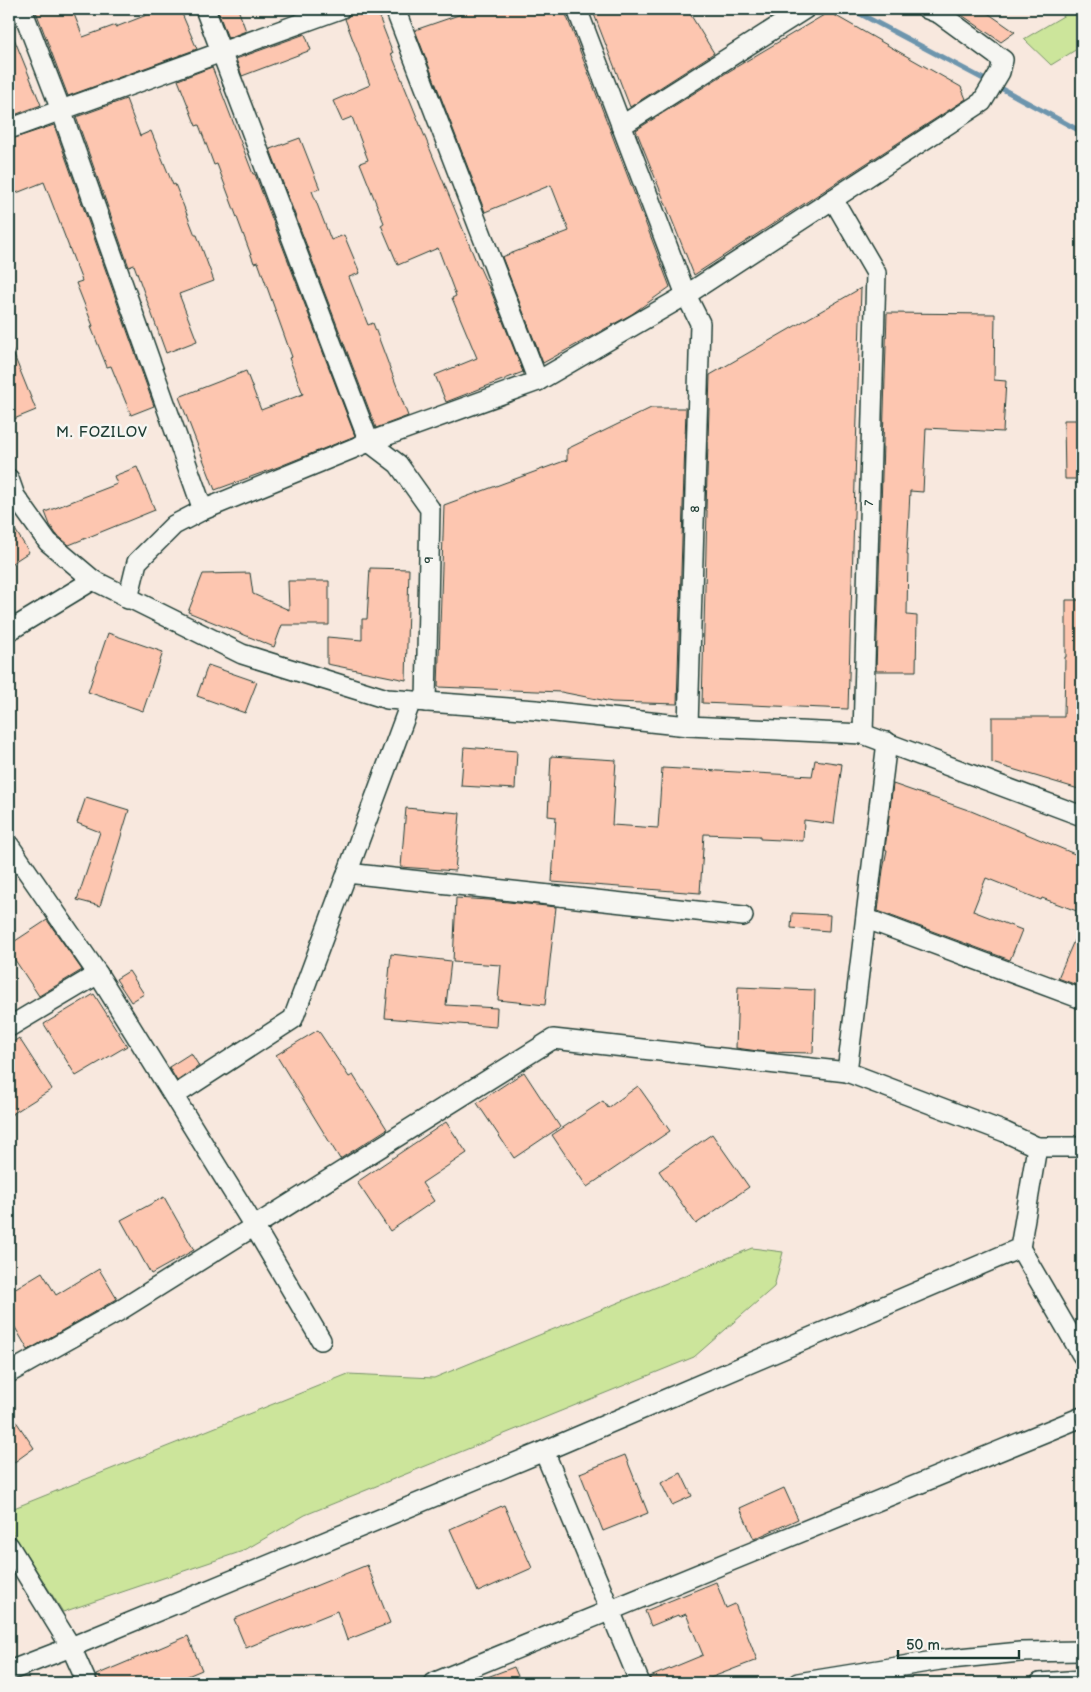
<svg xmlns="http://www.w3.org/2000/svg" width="1091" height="1692" font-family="'Balsamiq Sans',sans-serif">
  <rect width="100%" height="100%" fill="#f8e8de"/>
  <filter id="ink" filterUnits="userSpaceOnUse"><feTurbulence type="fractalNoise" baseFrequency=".02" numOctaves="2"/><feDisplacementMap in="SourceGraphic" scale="10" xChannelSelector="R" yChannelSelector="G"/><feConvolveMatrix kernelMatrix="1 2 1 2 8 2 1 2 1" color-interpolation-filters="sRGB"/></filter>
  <g filter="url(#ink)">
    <!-- green -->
    <g fill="#cce59b" stroke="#769168">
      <polygon points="1062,9 1082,9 1082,46 1051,65 1024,39 1065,15"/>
      <polygon points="752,1248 783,1252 774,1287 694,1357 305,1515 243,1551 63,1612 9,1527 9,1510 348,1374 434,1378"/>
    </g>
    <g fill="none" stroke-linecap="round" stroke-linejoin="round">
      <!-- stream -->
      <g stroke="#6d95ad" stroke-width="5">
        <polyline points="851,9 989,82"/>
        <polyline points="997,86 1082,132"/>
      </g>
    </g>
    <!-- building -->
    <g fill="#fdc6b0" stroke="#1f3d34">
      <polygon points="35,9 72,9 83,37 116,25 116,27 162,9 180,9 197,49 68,96"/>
      <polygon points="217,9 238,9 246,31 228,38"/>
      <polygon points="351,9 376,9 393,53 391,53 425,137 478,266 479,266 488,286 489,286 523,372 446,402 435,375 477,358 452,298 456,296 438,248 398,265 381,225 384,223 360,163 368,160 352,117 342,121 333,101 370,85 345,19 349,16"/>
      <polygon points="476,9 564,9 670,287 632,314 543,363 502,257 569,231 551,185 485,212 415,30"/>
      <polygon points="592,9 687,9 714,53 630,107"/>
      <polygon points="953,9 982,9 1015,32 1001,42"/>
      <polygon points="829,12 961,87 966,99 694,275 636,130 726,73"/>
      <polygon points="9,26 41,105 9,117"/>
      <polygon points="305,34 311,50 242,76 236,59"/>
      <polygon points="212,67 253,174 255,174 355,436 278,467 215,490 179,397 246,371 261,410 303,394 289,358 292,357 258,262 254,263 217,164 214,165 199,125 196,126 178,80"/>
      <polygon points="126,99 140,136 151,131 173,185 175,184 195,235 197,235 214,281 179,294 197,341 166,353 134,265 129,267 76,117"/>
      <polygon points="54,125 154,406 131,415 111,366 107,367 91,327 93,326 76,283 82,281 44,182 9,196 9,140"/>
      <polygon points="300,138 320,189 312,191 331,240 344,235 360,273 349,277 368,325 373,323 408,416 376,428 270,149"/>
      <polygon points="861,288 848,709 702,703 707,510 706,510 710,375"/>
      <polygon points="887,313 995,314 994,380 1006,381 1003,432 926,428 923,492 910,491 907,555 908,555 907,615 917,616 916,671 876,671"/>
      <polygon points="9,343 36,410 9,421"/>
      <polygon points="651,408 686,408 677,704 612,702 561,692 438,687 444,505 567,460 567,449"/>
      <polygon points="1064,420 1082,420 1082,479 1065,479"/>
      <polygon points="137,467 155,510 69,545 56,534 50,525 45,512 117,484 114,476"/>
      <polygon points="9,520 29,552 9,565"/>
      <polygon points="370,568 409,569 406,680 327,664 327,637 362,640 362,619 367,619"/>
      <polygon points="250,573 253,594 289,610 288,581 329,581 329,625 282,625 274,647 188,612 203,574"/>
      <polygon points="1066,600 1082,600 1082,790 992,763 992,717 1064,717 1065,657 1066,657"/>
      <polygon points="108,633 163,652 143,711 88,692"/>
      <polygon points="208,665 257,682 245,713 197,696"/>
      <polygon points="464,747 517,751 515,789 461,786"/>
      <polygon points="551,756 616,760 612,825 658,828 662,768 812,776 815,760 842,764 834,824 804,820 803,841 760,839 760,836 704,834 700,893 552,882 556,817 548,816"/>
      <polygon points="893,784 971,811 1082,857 1082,913 1042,898 1041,900 986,878 973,911 1022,930 1010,960 878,911 883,870 887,850 885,849"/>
      <polygon points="86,797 129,810 100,906 77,900 100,832 77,823"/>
      <polygon points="406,808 460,813 455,871 401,867"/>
      <polygon points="456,898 489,900 556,907 545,1005 498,1000 501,965 453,962"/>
      <polygon points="792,913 830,915 829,931 791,928"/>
      <polygon points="47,920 82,970 39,996 9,951 9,945"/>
      <polygon points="1082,922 1082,987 1058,978"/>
      <polygon points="391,954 451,961 446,1005 497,1008 496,1027 385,1018"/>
      <polygon points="129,971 144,994 131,1002 116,979"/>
      <polygon points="738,987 815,990 813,1053 765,1052 736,1048"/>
      <polygon points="94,994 127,1046 76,1076 44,1024"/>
      <polygon points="318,1030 349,1077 353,1075 387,1129 340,1159 276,1055"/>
      <polygon points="19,1038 52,1089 9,1116 9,1045"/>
      <polygon points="191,1053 199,1066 177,1081 169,1067"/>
      <polygon points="524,1072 560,1127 514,1158 477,1103"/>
      <polygon points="638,1086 670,1131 587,1187 552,1135 603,1101 608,1108"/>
      <polygon points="446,1122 467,1153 422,1183 434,1201 390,1231 357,1182"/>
      <polygon points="712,1134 749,1187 696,1224 659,1171"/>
      <polygon points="164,1197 194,1250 151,1274 121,1220"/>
      <polygon points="99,1269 117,1299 28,1350 9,1317 9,1292 42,1272 56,1295"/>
      <polygon points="9,1411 34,1448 9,1466"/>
      <polygon points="625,1455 648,1513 603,1531 580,1473"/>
      <polygon points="681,1473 692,1496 672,1505 661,1483"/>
      <polygon points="784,1488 798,1519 754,1539 740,1508"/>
      <polygon points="504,1505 532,1568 478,1592 450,1529"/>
      <polygon points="367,1565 390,1623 347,1640 337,1611 246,1648 234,1619"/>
      <polygon points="716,1582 726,1608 735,1604 757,1660 697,1683 651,1683 650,1677 703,1655 686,1614 679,1617 678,1615 651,1626 645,1611"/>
      <polygon points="188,1636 202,1670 171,1683 98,1683 96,1675"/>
      <polygon points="514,1667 521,1683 474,1683 474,1682"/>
    </g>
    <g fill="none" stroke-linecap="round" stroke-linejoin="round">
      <!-- minor casing -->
      <g stroke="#1f3d34" stroke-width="22">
        <g id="minor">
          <polyline points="22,9 61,110 203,510"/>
          <polyline points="205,9 369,442 398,464 430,509 426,702"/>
          <polyline points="395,9 538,381"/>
          <polyline points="577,9 686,295 700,323 688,726"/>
          <polyline points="621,126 805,9"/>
          <polyline points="9,129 340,9"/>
          <polyline points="833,199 876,273 863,734"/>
          <polyline points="9,479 15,496 48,542 93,580 242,654 387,699 536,710 688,726 863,734 1082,816"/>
          <polyline points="128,599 137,562 174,525 203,510 369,442 538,381 686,295 982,102 1000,72 1003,60 940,14 927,9"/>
          <polyline points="9,631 93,580"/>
          <polyline points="9,845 98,974 254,1226 321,1340"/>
          <polyline points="347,873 743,916"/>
          <polyline points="867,919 1082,999"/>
          <polyline points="9,1027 98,974"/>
          <polyline points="847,1072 887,742"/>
          <polyline points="174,1096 293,1019 411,701"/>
          <polyline points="1020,1248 1082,1355"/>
          <polyline points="9,1373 119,1311 553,1039 847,1072 1005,1132 1037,1147"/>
          <polyline points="544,1451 640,1683"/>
          <polyline points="9,1546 71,1647 9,1671"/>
          <polyline points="87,1683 71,1647 544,1451 1020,1248 1037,1147 1082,1147"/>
          <polyline points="433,1683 1082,1417"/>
          <polyline points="798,1683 940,1660 1020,1652 1082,1651"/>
          <polyline points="1040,1683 1082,1680"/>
        </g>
      </g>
      <!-- minor -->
      <use href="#minor" stroke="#f6f6f2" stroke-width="19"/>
    </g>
  </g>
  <g text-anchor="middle" stroke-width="5" stroke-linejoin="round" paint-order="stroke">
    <!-- street labels -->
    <g font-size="12" fill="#1f3d34" stroke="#f6f6f2">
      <text transform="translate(869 503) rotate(-88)" y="4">7</text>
      <text transform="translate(695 509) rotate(-88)" y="4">8</text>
      <text transform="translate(429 560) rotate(-89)" y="4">9</text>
    </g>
    <!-- quarter labels -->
    <g font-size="15" letter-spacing="1" fill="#1f3d34" stroke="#f6f6f2">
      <text x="102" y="437">M. FOZILOV</text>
    </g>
  </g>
  <!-- margin -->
  <rect width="1091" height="1692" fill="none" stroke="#f6f6f2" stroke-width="30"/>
  <rect x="15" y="15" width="1061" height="1662" fill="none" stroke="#1f3d34" stroke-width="2" filter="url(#ink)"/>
  <!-- scale -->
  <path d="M898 1650v8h121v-8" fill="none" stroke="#1f3d34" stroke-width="2.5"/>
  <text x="906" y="1650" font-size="15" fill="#1f3d34" stroke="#f6f6f2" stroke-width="4" paint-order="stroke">50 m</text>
</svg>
